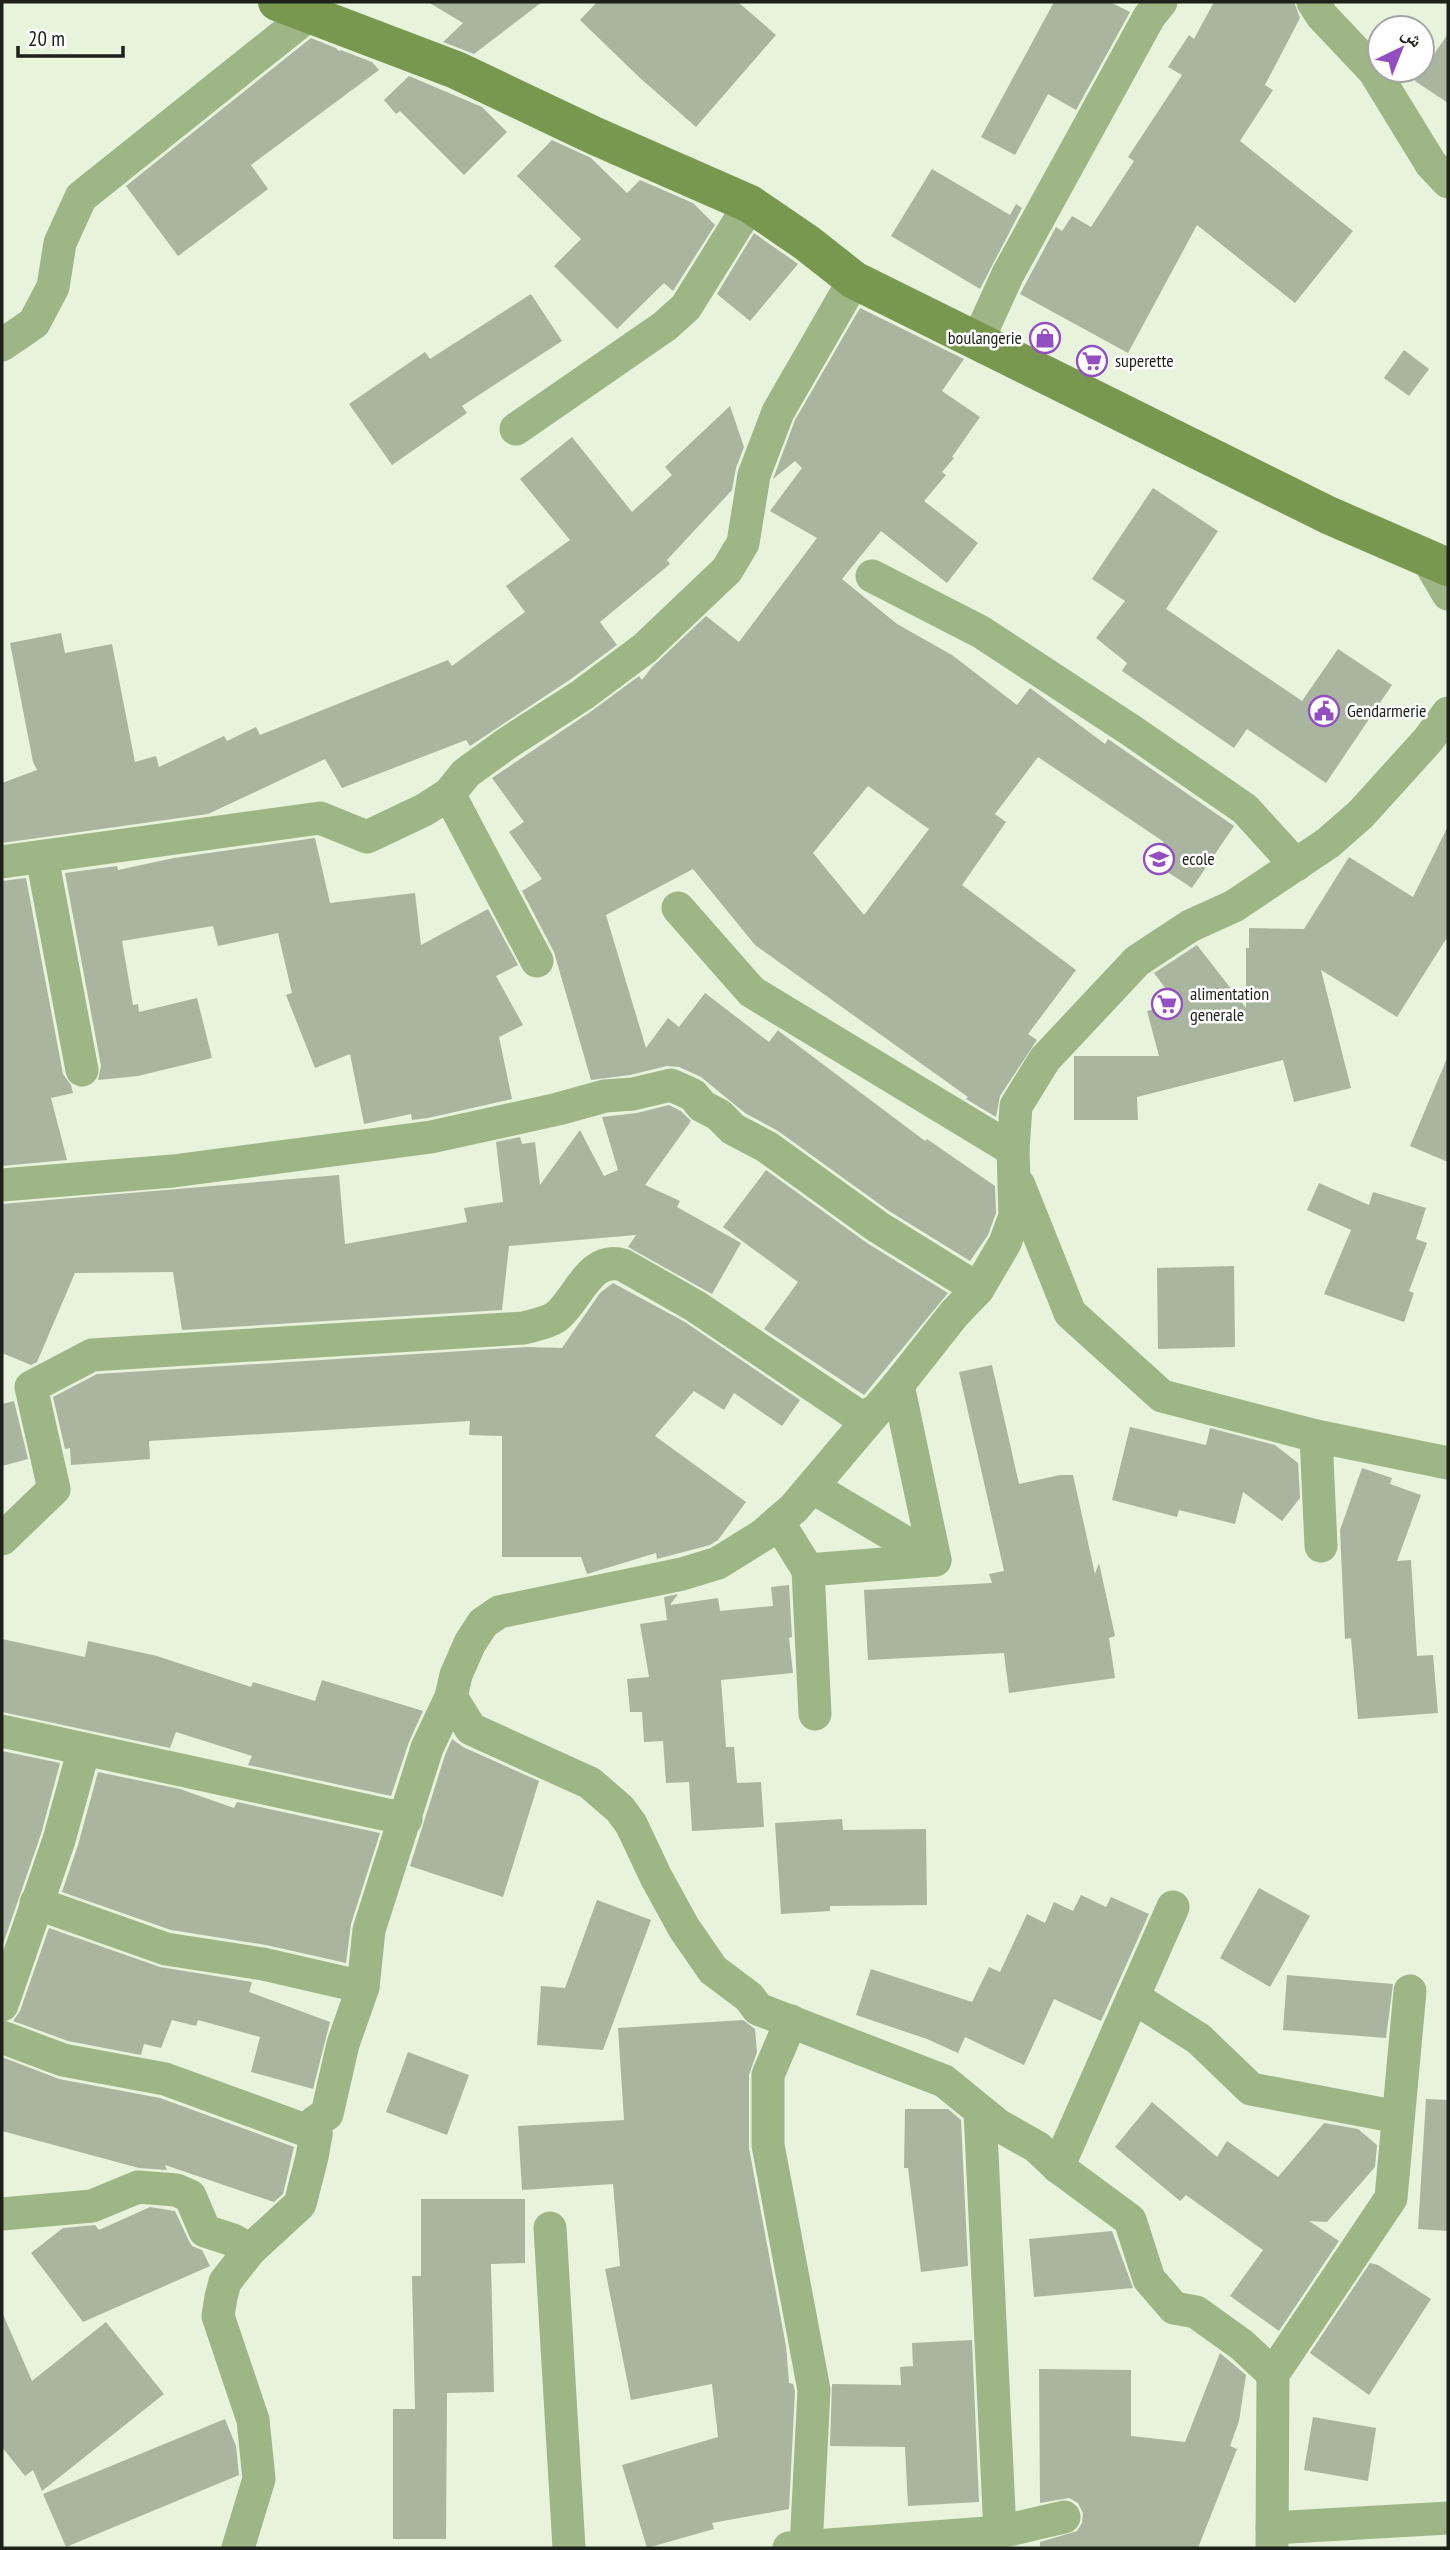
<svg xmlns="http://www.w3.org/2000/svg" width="1450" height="2550" font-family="'PT Sans Narrow','Noto Naskh Arabic',sans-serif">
  <rect width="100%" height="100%" fill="#e7f3db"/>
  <!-- building -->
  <g fill="#a9b59e" fill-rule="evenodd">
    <polygon points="428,2 542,2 474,54 443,42 463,23"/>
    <polygon points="597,2 738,2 776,35 696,127 640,78 580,20"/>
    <polygon points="1054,2 1110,2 1130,12 1076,110 1048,94 1015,155 981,137"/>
    <polygon points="1214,2 1294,2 1300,18 1265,85 1273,90 1240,141 1353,231 1295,303 1197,225 1128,353 1020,294 1056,227 1062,231 1072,216 1091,227 1134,161 1128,157 1182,75 1168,67 1189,35 1194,39"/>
    <polygon points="1448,34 1448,103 1415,81"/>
    <polygon points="311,38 336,48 339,51 341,50 372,62 379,70 251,165 268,189 178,256 126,186"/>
    <polygon points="409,76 482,107 507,132 464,175 400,111 396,114 384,100"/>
    <polygon points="552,140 591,158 627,193 640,180 693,203 715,225 673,291 664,283 617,329 554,266 581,239 517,176"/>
    <polygon points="932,169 1010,215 1016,204 1022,208 980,289 891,236"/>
    <polygon points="754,233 798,264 750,321 717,294"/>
    <polygon points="531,294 562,341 462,406 467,413 392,465 349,404 425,352 430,359"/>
    <path d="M860,308L964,359L942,391L980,417L952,457L954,458L942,472L946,475L924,501L978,543L947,583L881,531L842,579L897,624L952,655L1017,705L1030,688L1105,744L1108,739L1234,826L1192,888L1148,859L1164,842L1038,757L995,814L1006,822L962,885L1076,970L1028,1034L1037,1040L1000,1096L996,1117L966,1099L968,1097L755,945L693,869L606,915L646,1048L668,1018L679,1027L705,993L769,1042L778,1030L780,1032L925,1141L927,1139L995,1186L996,1213L988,1235L970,1261L889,1211L778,1131L745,1113L701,1077L679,1067L667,1066L630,1075L591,1080L554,952L522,891L542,879L509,832L524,822L492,778L593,710L639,676L642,680L652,667L706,616L739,642L817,538L770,511L802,468L795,461L773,479L795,420ZM868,786L929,829L864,915L813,853Z"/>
    <polygon points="1404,350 1429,369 1409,396 1384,378"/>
    <polygon points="730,406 744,447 736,468 732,490 667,560 670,564 600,622 617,645 571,679 470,746 466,740 342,788 325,759 208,814 2,843 2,783 37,770 33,762 10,643 61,633 65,653 112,644 135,762 156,756 159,767 224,736 227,741 256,727 260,735 448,660 452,666 525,612 506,586 570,540 520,479 572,437 632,512 672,475 665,467"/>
    <polygon points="1153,488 1218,531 1166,609 1302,701 1338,649 1392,685 1326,783 1247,729 1234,748 1122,671 1127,663 1096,638 1125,601 1092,579"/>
    <polygon points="1448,826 1448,936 1397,1017 1321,970 1351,1088 1294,1102 1283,1060 1137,1097 1138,1120 1074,1120 1074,1056 1159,1056 1147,1011 1177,1004 1154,973 1197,945 1246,1008 1246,948 1249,948 1249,928 1304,929 1349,857 1413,897"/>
    <polygon points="315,838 330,903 415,893 421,945 488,909 518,965 496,976 523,1025 499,1037 512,1099 428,1118 412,1120 411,1114 364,1124 350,1054 315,1068 286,995 292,993 278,933 218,946 213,926 122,941 133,1005 138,1004 139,1012 197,998 212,1058 138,1076 98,1080 101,1066 65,873 117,866 118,870 174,858"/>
    <polygon points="26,878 63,1074 71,1085 73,1093 51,1098 67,1160 2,1166 2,881"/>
    <polygon points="1448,1056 1448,1162 1410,1146"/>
    <polygon points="669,1105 681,1111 691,1121 645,1185 680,1201 677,1207 741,1243 712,1294 628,1247 636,1235 509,1246 502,1310 182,1330 173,1272 75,1273 37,1362 31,1365 2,1353 2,1204 339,1175 345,1244 467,1222 464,1208 503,1202 496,1142 520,1137 522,1144 535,1142 540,1185 580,1130 604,1176 618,1170 602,1117 637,1113"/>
    <polygon points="766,1170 867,1243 948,1293 864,1395 764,1329 798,1282 723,1227"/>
    <polygon points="1319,1183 1369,1205 1373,1192 1426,1208 1416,1239 1427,1243 1409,1291 1414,1293 1404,1322 1324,1294 1351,1230 1307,1210"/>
    <polygon points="1234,1266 1235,1347 1158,1349 1157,1268"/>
    <polygon points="613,1283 685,1322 800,1400 782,1426 734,1393 724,1410 694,1391 655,1436 746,1502 718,1540 710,1545 657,1559 656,1553 587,1574 581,1557 502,1557 502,1436 469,1435 470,1421 149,1441 150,1459 71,1465 70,1448 65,1449 53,1397 97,1374 527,1347 562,1348 600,1293"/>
    <polygon points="992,1365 1019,1484 1060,1475 1073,1475 1095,1574 1099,1563 1115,1636 1109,1638 1115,1678 1009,1693 1004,1653 868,1660 864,1590 992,1583 989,1574 1004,1571 959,1372"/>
    <polygon points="14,1401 28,1459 2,1466 2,1404"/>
    <polygon points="1130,1427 1206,1445 1210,1428 1275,1445 1298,1463 1300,1498 1282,1521 1243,1492 1235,1524 1179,1510 1177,1517 1112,1500"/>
    <polygon points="1362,1468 1392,1478 1390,1484 1421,1495 1397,1561 1411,1560 1417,1656 1433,1655 1438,1713 1358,1719 1351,1638 1345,1639 1340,1530"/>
    <polygon points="789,1585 792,1637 789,1638 793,1673 721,1680 726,1747 734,1747 737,1783 761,1782 764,1827 692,1831 689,1782 666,1783 663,1741 644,1742 642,1712 630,1712 627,1679 649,1677 640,1624 667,1620 664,1597 678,1594 670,1605 718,1598 720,1611 773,1606 771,1587"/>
    <polygon points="2,1639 85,1657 88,1641 157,1656 251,1687 253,1682 315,1701 322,1680 423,1711 409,1742 391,1796 248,1765 252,1756 176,1732 170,1748 2,1712"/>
    <polygon points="452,1739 463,1747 539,1781 503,1897 410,1866 445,1755"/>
    <polygon points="2,1751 60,1763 41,1834 2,1947"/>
    <polygon points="98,1772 180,1789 234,1808 237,1802 380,1833 351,1924 346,1963 266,1945 171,1930 62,1892 78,1845"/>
    <polygon points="842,1819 843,1830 926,1829 927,1905 830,1906 830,1911 781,1914 775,1823"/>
    <polygon points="1259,1888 1310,1916 1270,1987 1220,1958"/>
    <polygon points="1081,1895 1106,1907 1111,1897 1149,1914 1101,2021 1054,1999 1024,2065 965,2037 958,2053 927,2039 856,2015 871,1969 972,2002 989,1967 1000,1972 1027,1914 1045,1923 1054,1902 1073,1911"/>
    <polygon points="597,1900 651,1920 603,2050 537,2045 541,1986 565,1988"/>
    <polygon points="49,1928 160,1967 252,1982 249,1992 330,2022 313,2089 251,2072 260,2037 198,2020 196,2026 172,2020 161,2048 144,2044 141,2055 68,2041 13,2021 20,2011"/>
    <polygon points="1287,1975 1393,1984 1386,2038 1283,2030"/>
    <polygon points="743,2020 755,2029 757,2052 749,2075 749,2148 786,2346 789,2383 793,2384 795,2391 789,2509 712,2523 714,2529 647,2548 622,2465 718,2437 712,2384 631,2400 605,2269 620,2266 613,2184 522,2190 518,2126 624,2120 618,2028"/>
    <polygon points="408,2052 469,2075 447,2135 386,2112"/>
    <polygon points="2,2057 59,2079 160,2098 294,2147 283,2194 274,2202 165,2165 167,2170 139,2168 2,2131"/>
    <polygon points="1426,2099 1448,2100 1448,2231 1418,2229"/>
    <polygon points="1152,2102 1217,2157 1227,2141 1278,2177 1324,2123 1358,2129 1377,2145 1375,2167 1327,2222 1309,2221 1339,2241 1279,2331 1230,2296 1263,2250 1186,2195 1180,2201 1115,2147"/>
    <polygon points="905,2109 948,2109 961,2120 968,2266 921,2272 908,2168 904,2168"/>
    <polygon points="421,2199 525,2199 525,2263 491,2264 494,2392 447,2393 446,2539 393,2539 393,2409 415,2409 412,2276 421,2276"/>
    <polygon points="150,2207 175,2211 188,2239 192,2246 202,2250 210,2266 83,2322 31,2253 63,2228 95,2225 99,2230"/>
    <polygon points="1112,2231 1133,2288 1034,2297 1029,2239"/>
    <polygon points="1370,2263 1378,2265 1431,2299 1369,2395 1310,2353"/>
    <polygon points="2,2312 32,2381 106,2322 164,2394 42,2491 33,2470 25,2476 2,2447"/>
    <polygon points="972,2340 979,2502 908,2506 905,2447 830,2446 832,2384 901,2385 900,2367 913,2366 912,2343"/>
    <polygon points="1220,2353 1246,2375 1239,2421 1230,2446 1237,2449 1198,2548 1040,2548 1040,2542 1077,2531 1082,2523 1083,2513 1078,2503 1069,2498 1040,2503 1039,2369 1131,2370 1131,2436 1185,2442"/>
    <polygon points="1313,2417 1376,2428 1368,2481 1304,2470"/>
    <polygon points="225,2419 236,2446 239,2475 66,2547 43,2494"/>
  </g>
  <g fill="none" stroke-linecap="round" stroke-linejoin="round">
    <!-- street -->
    <g stroke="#9eb585" stroke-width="33">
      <polyline points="1313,2 1322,16 1374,71 1431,164 1448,182"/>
      <polyline points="977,342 1008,274 1149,17 1161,2"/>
      <polyline points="2,345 34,323 53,287 60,243 81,197 310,14"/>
      <polyline points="516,429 665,326 686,307 750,204"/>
      <polyline points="1427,558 1448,594"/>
      <polyline points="872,576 981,632 1132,731 1245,809 1296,865"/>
      <polyline points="449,794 537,961"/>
      <polyline points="42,857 82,1070"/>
      <polyline points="2,862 320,818 367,837 424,810 449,794 466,773 506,744 582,695 645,648 727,570 743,543 754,475 778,412 854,280"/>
      <polyline points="678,908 752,992 1013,1150"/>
      <polyline points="2,1185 173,1171 431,1137 558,1109 605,1096 633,1094 671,1085 693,1095 702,1106 719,1115 733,1129 767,1147 878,1227 978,1289"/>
      <polyline points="1019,1185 1070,1313 1162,1396 1316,1436 1448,1463"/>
      <polyline points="1316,1436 1321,1546"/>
      <polyline points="812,1487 935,1560 898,1385"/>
      <polyline points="778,1522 808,1570"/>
      <path d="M2,1539L54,1489L31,1387L92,1355L524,1328C534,1325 547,1323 556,1317C578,1300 589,1255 623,1265L695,1306L860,1417L875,1412"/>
      <polyline points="451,1697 471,1729 590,1783 620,1809 631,1824 656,1877 684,1928 713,1970 749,1997 758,2009 944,2081 998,2125 1037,2147 1058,2167 1130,2220 1149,2279 1174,2308 1196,2312 1242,2345 1273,2374"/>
      <polyline points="815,1714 808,1570 935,1560"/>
      <polyline points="2,1731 406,1819"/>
      <polyline points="36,1903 166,1949 263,1964 363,1987"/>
      <polyline points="1133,1997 1199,2039 1251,2089 1398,2117"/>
      <polyline points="2,2005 59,1840 84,1749"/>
      <polyline points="791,2021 768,2075 768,2145 814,2390 806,2548"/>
      <polyline points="2,2037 63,2060 165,2079 316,2134"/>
      <polyline points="980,2111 1000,2532"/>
      <polyline points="1058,2167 1173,1907"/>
      <polyline points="2,2214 92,2206 138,2187 176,2190 190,2196 205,2231 233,2240 250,2250"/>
      <polyline points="550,2228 569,2548"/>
      <polyline points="1272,2528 1448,2518"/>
      <polyline points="238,2548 259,2479 253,2420 218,2316 221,2297 225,2282 250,2250 300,2204 312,2157 316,2134 315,2122 327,2114 343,2044 363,1987 369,1930 427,1748 451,1697 456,1675 470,1643 483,1623 499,1612 682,1574 718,1563 763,1535 794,1508 898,1385 954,1314 978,1289 1005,1243 1015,1216 1013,1150 1016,1106 1045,1059 1137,961 1190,926 1234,906 1328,843 1361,814 1428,740 1448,713"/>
      <polyline points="789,2548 1000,2532 1064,2517"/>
      <polyline points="1272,2548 1273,2374 1391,2198 1410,1991"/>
    </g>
    <!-- secondary -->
    <polyline stroke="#77984e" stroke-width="38" points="277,2 456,70 595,136 750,204 807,243 854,280 1328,515 1448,567"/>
  </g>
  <!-- icons -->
  <defs>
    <g id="shop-ring" transform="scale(1.575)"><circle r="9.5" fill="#fff" stroke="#934ec2" stroke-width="1.5"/><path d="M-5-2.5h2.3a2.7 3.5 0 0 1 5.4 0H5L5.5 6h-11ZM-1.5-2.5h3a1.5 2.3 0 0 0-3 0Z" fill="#934ec2"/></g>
    <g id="supermarket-ring" transform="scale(1.575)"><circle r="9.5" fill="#fff" stroke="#934ec2" stroke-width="1.5"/><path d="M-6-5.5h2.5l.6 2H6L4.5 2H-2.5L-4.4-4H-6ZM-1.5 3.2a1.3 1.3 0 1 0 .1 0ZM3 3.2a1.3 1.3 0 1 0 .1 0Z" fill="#934ec2"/></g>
    <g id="civic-ring" transform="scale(1.575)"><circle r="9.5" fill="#fff" stroke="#934ec2" stroke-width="1.5"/><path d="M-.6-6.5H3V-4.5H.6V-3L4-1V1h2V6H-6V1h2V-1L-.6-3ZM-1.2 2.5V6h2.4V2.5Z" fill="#934ec2"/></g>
    <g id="school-ring" transform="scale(1.575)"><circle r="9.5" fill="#fff" stroke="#934ec2" stroke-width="1.5"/><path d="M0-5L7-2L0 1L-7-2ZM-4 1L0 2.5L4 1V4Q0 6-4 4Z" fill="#934ec2"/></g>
  </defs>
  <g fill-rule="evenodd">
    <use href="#shop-ring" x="1045" y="338"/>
    <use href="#supermarket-ring" x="1092" y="361"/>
    <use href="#civic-ring" x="1324" y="711"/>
    <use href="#school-ring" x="1159" y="859"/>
    <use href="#supermarket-ring" x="1167" y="1004"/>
  </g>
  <g text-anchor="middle" stroke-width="5" stroke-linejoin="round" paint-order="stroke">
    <!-- poi labels -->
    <g font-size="18" fill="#1d2119" stroke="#fff" text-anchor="start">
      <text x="1022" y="344" text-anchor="end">boulangerie</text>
      <text x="1115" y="367">superette</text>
      <text x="1347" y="717">Gendarmerie</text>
      <text x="1182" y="865">ecole</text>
      <text x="1190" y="1000">alimentation<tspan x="1190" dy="21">generale</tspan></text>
    </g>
  </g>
  <!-- border -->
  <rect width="1450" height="2550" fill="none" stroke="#1d2119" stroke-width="7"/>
  <!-- north arrow -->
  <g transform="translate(1401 49) rotate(43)"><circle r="33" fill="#ffffff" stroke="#a5a6a3" stroke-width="2"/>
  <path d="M0-5L12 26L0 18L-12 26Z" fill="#934ec2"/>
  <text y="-10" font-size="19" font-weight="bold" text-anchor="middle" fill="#1d2119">ش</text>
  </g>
  <!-- scale -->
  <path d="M18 46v10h105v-10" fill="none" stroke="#1d2119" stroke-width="3.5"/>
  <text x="28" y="46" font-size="21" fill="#1d2119" stroke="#ffffff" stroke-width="5" paint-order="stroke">20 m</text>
</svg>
